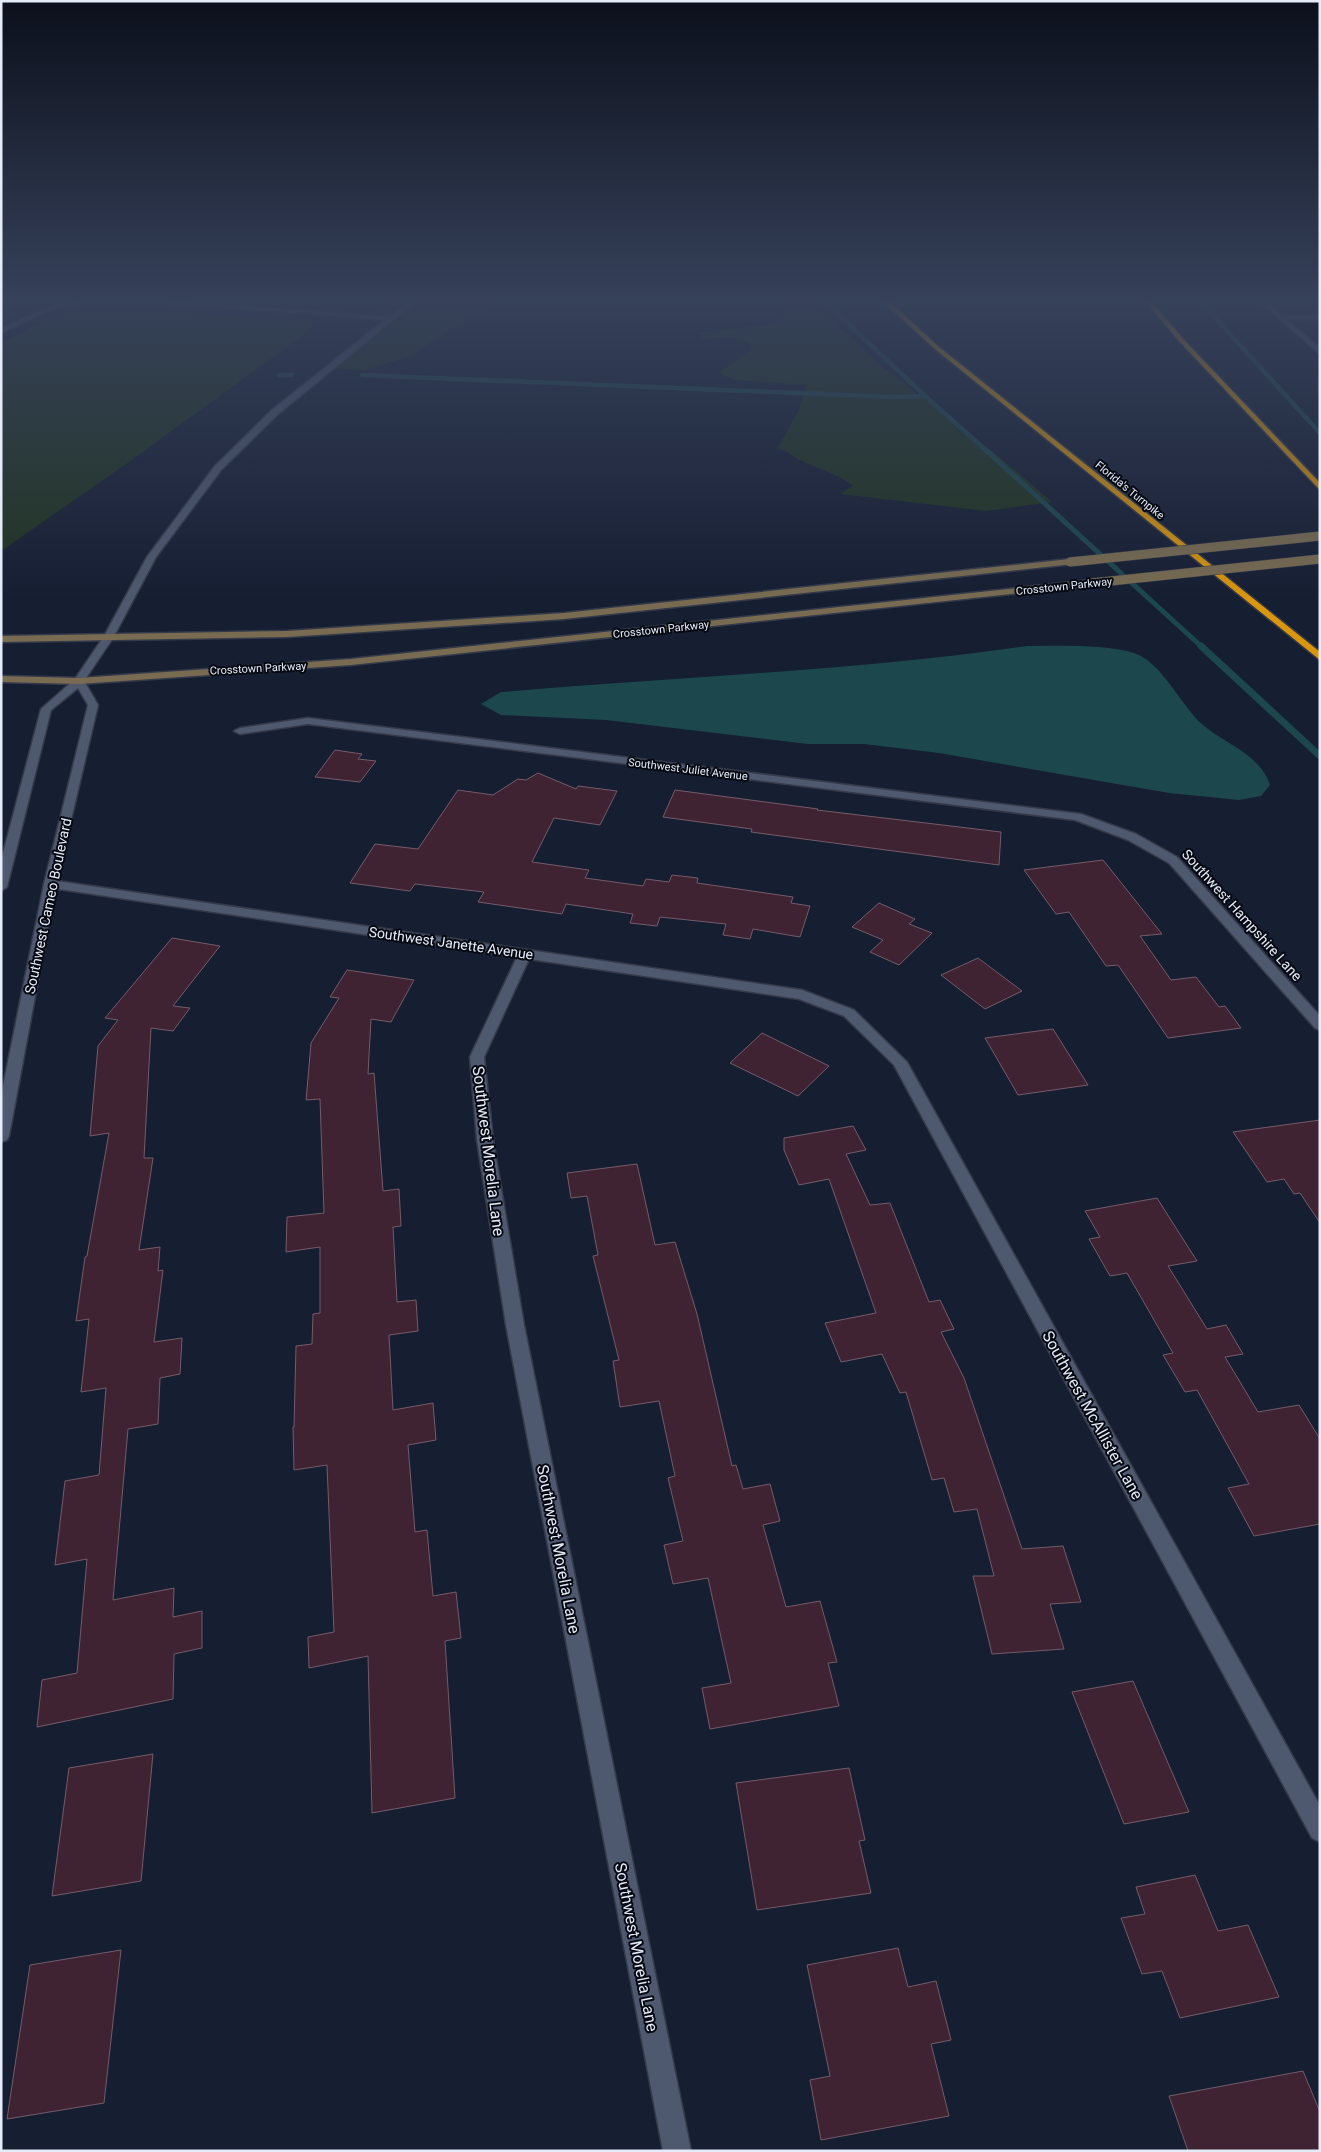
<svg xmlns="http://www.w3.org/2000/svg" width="1321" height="2152" font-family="Roboto,sans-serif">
  <rect width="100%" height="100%" fill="#161e32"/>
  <!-- commercial -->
  <polygon fill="#272334" points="1267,299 1320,299 1320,346"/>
  <!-- green -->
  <g fill="#203420">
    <polygon points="384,299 498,299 408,357 365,370 326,368 385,319 360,316"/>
    <path d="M777,299H810L880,365L998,456L1052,502L986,511L840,494L853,486C836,473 821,470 802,461C793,457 788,450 777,449L799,410L806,385L735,380L718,373L751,350V343L730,337L704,339L697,333L780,323L786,307Z"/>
    <polygon points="104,305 315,322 306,333 129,462 1,551 1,343 65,311"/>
  </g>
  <!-- water -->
  <path fill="#1c474d" d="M1027,646C1059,646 1105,644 1134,653C1162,662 1181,706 1203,725C1225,744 1260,754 1270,785L1261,796L1239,800L1169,793L939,753L864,744H808L606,720L501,715L481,704L501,692C677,677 853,671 1027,646Z"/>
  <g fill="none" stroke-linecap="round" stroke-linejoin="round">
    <!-- stream-far2 -->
    <g stroke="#1c474d" stroke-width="4.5">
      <polyline points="822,299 925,396 988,452"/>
      <polyline points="1198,299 1320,433"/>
      <polyline points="279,375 292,375"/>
      <polyline points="362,375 893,397 925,396"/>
    </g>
    <!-- stream-far1 -->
    <polyline stroke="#1c474d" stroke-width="5" points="987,451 1202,647"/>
    <!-- stream -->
    <polyline stroke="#1c474d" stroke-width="7" points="1201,646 1320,756"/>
  </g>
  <!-- building -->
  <g fill="#3f2333" stroke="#755b69">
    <polygon points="335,750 362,754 358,759 376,761 360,782 315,777"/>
    <polygon points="538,773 576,789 578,786 617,791 600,825 554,818 532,862 589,870 585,878 643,886 646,879 669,882 672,875 698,878 697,883 793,897 791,903 810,906 800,937 753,929 750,939 723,935 726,924 660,917 657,926 630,923 633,914 566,904 562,914 478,902 484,892 415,884 410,891 350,883 375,844 418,849 458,790 493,795 518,779 526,780"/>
    <polygon points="675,790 818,809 817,810 1001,832 999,865 751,832 752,829 663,817"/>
    <polygon points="1103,860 1162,934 1140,936 1171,980 1196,977 1219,1007 1225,1006 1241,1028 1168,1038 1118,965 1106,966 1069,912 1056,914 1024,870"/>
    <polygon points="879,903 915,919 909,924 932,933 899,965 870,952 883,940 852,927"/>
    <polygon points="172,938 220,946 173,1006 190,1008 173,1031 151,1028 144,1158 153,1158 139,1250 160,1247 158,1271 163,1270 154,1342 182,1338 180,1374 160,1378 158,1424 128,1429 113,1600 174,1588 173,1617 202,1611 202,1648 174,1654 173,1699 37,1727 42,1680 77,1673 87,1559 55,1565 65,1481 99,1475 106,1388 81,1392 89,1319 76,1321 85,1257 87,1256 109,1133 90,1136 98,1046 118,1020 105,1018"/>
    <polygon points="978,958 1022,991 985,1009 941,975"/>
    <polygon points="347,970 414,980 391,1022 371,1019 368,1074 374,1073 383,1191 399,1189 401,1226 393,1227 397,1302 416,1300 418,1331 389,1335 393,1410 433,1403 436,1440 408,1445 415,1532 427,1530 433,1596 456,1592 461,1638 445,1641 455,1798 372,1813 368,1656 309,1668 308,1637 334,1632 327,1465 294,1470 293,1427 294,1427 296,1346 312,1344 313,1314 320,1313 320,1247 286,1252 287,1217 324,1213 320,1099 306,1100 308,1078 311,1043 339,998 330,997"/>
    <polygon points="1053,1029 1088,1085 1018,1095 985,1038"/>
    <polygon points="762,1033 829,1066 798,1096 730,1063"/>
    <polygon points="1320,1120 1320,1223 1300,1193 1294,1194 1284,1179 1267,1182 1233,1132"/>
    <polygon points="853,1126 866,1150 846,1154 870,1205 890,1203 929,1302 940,1300 954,1329 941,1332 964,1378 1022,1549 1063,1546 1081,1602 1050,1604 1064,1649 992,1654 973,1576 994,1576 977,1509 954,1512 944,1478 932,1480 906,1392 900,1393 882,1354 841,1362 825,1323 876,1313 829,1179 799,1185 784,1150 784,1138"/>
    <polygon points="637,1164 655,1245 675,1242 697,1314 732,1466 736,1465 743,1489 770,1484 780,1521 763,1525 786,1607 820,1601 837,1662 828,1663 839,1706 710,1729 702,1688 731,1683 708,1578 673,1584 664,1545 683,1541 668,1478 675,1476 659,1401 620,1407 613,1361 619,1360 593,1256 598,1255 587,1196 571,1198 567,1173"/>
    <polygon points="1157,1198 1197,1261 1168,1266 1207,1329 1226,1325 1243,1354 1225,1357 1258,1412 1299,1405 1320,1439 1320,1524 1254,1536 1228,1488 1249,1484 1197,1390 1185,1392 1163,1355 1173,1353 1127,1273 1110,1276 1089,1239 1100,1237 1085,1211"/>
    <polygon points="1133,1681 1189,1812 1124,1824 1072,1692"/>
    <polygon points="153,1754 141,1881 52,1896 69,1768"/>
    <polygon points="849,1768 865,1840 859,1841 871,1893 757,1910 736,1783"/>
    <polygon points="1195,1875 1218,1931 1248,1925 1279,1997 1180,2018 1162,1971 1142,1974 1121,1918 1145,1914 1136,1887"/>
    <polygon points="898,1948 908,1987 936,1981 951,2040 931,2044 949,2116 821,2140 810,2080 830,2076 807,1965"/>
    <polygon points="121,1950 104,2103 7,2119 30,1965"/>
    <polygon points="1303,2071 1320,2112 1320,2151 1188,2151 1169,2096"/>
  </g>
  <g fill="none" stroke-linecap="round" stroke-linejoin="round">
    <!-- service casing -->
    <g stroke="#353a4a" stroke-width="3">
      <g id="service">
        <polygon points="89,299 106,299 56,308 1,333 1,328 53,305"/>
        <polygon points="120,299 150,299 390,317 412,299 419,299 278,414 221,470 156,557 113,638 108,641 103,638 147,557 215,466 272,410 385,320"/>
        <polygon points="1320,315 1320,319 1280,320 1277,318 1280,316"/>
      </g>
    </g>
    <!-- minor casing -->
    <g stroke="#353a4a" stroke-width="3">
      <g id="minor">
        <polygon points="1256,299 1263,299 1320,348 1320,354"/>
        <polygon points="308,718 1081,814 1136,834 1177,857 1320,1016 1320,1030 1315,1028 1169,863 1128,840 1075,820 308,724 240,734 234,731 240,728"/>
        <polygon points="50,880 802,990 854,1010 907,1062 1320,1806 1320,1842 1312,1838 894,1065 844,1016 799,999 529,959 484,1057 493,1140 524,1325 691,2151 663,2151 506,1325 477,1140 470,1057 517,957 45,887 44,884 45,881"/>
      </g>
    </g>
    <!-- tertiary casing -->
    <g stroke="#353a4a" stroke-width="3">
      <polygon id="tertiary" points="108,635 113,638 84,681 98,705 56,884 9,1136 7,1140 1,1142 1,1096 44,884 88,705 78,688 51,710 7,887 1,891 1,861 41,709 75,679 104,636"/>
    </g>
    <!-- secondary casing -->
    <g stroke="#353a4a" stroke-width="3">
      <g id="secondary">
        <polygon points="1070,559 1073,560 1073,564 564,619 287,637 1,642 1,636 287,631 564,613"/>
        <polygon points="1092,580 1097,583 1095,585 351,665 79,684 1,682 1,676 79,678 351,659"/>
      </g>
    </g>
    <!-- motorway casing -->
    <g stroke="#353a4a" stroke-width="3">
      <g id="motorway">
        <polygon points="880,299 887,299 939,347 1320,652 1320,660 935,349"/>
        <polygon points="1143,299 1149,299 1184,340 1320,483 1320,490 1180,342"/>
      </g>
    </g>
    <!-- service -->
    <use href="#service" fill="#4e586e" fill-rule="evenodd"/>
    <!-- minor -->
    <use href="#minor" fill="#4e586e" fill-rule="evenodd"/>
    <!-- tertiary -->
    <use href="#tertiary" fill="#4e586e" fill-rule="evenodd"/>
    <!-- secondary -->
    <use href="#secondary" fill="#786b51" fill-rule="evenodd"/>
    <!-- motorway -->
    <use href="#motorway" fill="#da960c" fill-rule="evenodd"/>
    <!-- secondary-bridge casing -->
    <g stroke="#353a4a" stroke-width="10" stroke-linecap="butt">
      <g id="secondary-bridge">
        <polyline points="1070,562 1320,536"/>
        <polyline points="1092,583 1320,559"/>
      </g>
    </g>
    <!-- secondary-bridge -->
    <use href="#secondary-bridge" stroke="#786b51" stroke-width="9"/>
  </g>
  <!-- sky -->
  <linearGradient id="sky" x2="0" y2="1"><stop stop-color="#0c101c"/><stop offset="0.5" stop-color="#36415a"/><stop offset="1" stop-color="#36415a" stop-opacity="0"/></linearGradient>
  <rect width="1321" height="600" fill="url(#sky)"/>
  <g text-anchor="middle" stroke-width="4" stroke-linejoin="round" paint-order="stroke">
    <!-- far-street labels -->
    <g font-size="11" fill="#e5ecf9" stroke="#060911">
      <text transform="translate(1130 490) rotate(39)" y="4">Florida's Turnpike</text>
      <text transform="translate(1064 586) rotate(-6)" y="4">Crosstown Parkway</text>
      <text transform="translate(661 629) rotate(-6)" y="4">Crosstown Parkway</text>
      <text transform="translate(258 668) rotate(-3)" y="4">Crosstown Parkway</text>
      <text transform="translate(688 769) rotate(7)" y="4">Southwest Juliet Avenue</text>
    </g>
    <!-- street labels -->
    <g font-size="14" fill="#e5ecf9" stroke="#060911">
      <text transform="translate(48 906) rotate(-78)" y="5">Southwest Cameo Boulevard</text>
      <text transform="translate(1242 915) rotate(48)" y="5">Southwest Hampshire Lane</text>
      <text transform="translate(451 943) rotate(8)" y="5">Southwest Janette Avenue</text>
    </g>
    <!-- near-street labels -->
    <g font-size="16" fill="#e5ecf9" stroke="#060911">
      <text transform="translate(489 1151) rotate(83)" y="6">Southwest Morelia Lane</text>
      <text transform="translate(1093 1415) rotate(61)" y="6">Southwest McAllister Lane</text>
      <text transform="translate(559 1549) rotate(79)" y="6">Southwest Morelia Lane</text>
      <text transform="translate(637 1947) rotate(79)" y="6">Southwest Morelia Lane</text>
    </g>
  </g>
  <!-- border -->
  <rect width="1321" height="2152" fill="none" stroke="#e5ecf9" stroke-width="5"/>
</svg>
